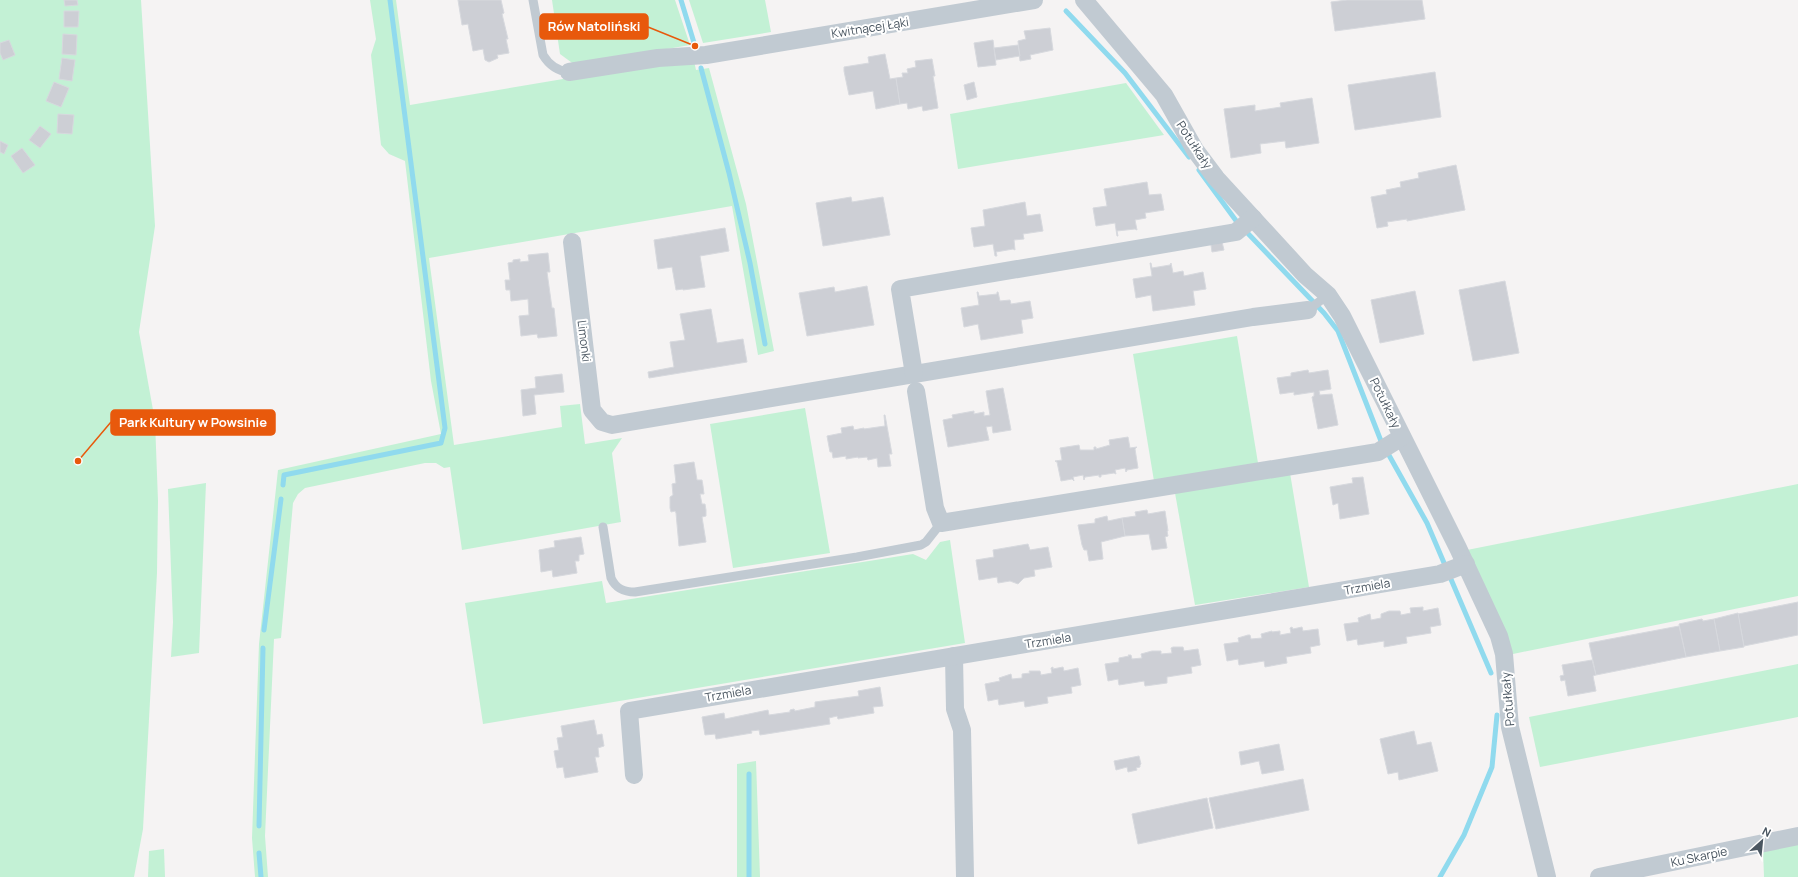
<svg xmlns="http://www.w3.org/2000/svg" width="1798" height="877" font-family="Manrope,sans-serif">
  <rect width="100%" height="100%" fill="#f5f3f3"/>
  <!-- green -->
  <g fill="#c3f1d5">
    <polygon points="0,0 141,0 155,226 139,332 155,421 158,501 157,573 143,829 134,877 0,877"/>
    <polygon points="370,0 396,0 410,105 569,78 694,61 696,70 709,68 746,204 774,351 758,355 732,206 429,258 454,445 562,427 560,406 580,404 585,444 622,438 612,453 621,522 462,550 450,467 444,468 436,463 425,463 305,488 298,494 293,503 281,638 274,639 265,836 268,877 255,877 252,838 259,644 278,470 441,434 431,381 405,161 389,154 381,145 371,55 376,39"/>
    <polygon points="552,0 675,0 690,45 575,65 560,54"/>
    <polygon points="689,0 765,0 771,32 703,43"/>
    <polygon points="1126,83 1164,135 958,169 950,114"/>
    <polygon points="1237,336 1258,463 1154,481 1133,354"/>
    <polygon points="805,408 830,553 733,568 710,424"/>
    <polygon points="1290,473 1309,587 1195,605 1175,493"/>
    <polygon points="206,483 199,653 171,657 173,622 168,489"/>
    <polygon points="1798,484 1798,596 1513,654 1467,550"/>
    <polygon points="950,540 965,643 483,724 465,603 602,581 606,603 913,554 926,560 940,542"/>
    <polygon points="1798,664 1798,717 1540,767 1529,717"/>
    <polygon points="756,761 760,877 737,877 737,764"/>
    <polygon points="1798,843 1798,877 1764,877 1763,849"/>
    <polygon points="164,849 165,877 148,877 149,851"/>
  </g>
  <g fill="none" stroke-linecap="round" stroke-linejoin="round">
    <!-- stream -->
    <g stroke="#90daee" stroke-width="5">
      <polyline points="681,0 695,46"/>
      <polyline points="1066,11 1125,73 1189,157"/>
      <polyline points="701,68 729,173 750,263 765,344"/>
      <polyline points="1199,170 1237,222 1324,313 1338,331 1381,441 1427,523 1491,673"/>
      <polyline points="283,485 284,475 441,443 445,428 390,0"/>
      <polyline points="264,630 281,499"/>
      <polyline points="749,774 749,877"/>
      <polyline points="259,826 263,648"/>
      <polyline points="259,853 261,877"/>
      <polyline points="1440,877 1464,835 1492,767 1497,715"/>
    </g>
  </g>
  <!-- building -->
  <g fill="#cdcfd5" stroke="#d7d9de">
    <polygon points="64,0 77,0 78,5 65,6"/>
    <polygon points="458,0 501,0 504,13 502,14 508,39 506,39 509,53 497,55 498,58 489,62 485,60 483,49 473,51 468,24 462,25"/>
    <polygon points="1347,0 1422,0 1425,19 1335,31 1331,2"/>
    <polygon points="64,11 79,11 78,27 64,27"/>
    <polygon points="1050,28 1053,50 1030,55 1031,59 1020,61 1018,41 1026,39 1024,31"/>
    <polygon points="63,34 77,35 76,55 62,54"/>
    <polygon points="9,40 15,55 3,60 0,53 0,43"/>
    <polygon points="993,40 996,65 978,67 974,43"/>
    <polygon points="1018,45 1020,56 996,60 994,48"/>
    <polygon points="885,54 890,79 896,78 900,104 876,109 873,91 849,95 844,71 844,67 869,63 868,57"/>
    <polygon points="62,58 75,60 72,81 59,79"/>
    <polygon points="932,59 935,76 933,76 938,108 923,111 922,106 908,109 907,103 900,104 896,78 903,77 902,73 908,73 907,69 916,67 915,61"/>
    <polygon points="1435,72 1441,117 1355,130 1348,85"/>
    <polygon points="54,82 69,88 61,107 46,101"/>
    <polygon points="974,82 977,97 967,100 964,85"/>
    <polygon points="1312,98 1319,143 1286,148 1285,141 1260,144 1261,153 1231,158 1224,109 1255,105 1255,111 1281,107 1280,103"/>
    <polygon points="58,114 74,115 72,134 57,133"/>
    <polygon points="40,126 51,134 40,148 29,140"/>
    <polygon points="0,141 8,145 4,154 0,152"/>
    <polygon points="22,148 35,165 23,173 11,156"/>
    <polygon points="1456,165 1465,210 1407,221 1407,219 1387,222 1388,226 1377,228 1371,197 1387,194 1386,190 1401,187 1400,182 1419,178 1418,173"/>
    <polygon points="1147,182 1149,195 1161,194 1164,210 1145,213 1146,218 1135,220 1137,230 1135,229 1117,231 1118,236 1117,236 1115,223 1096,226 1093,208 1107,206 1104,189"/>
    <polygon points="851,197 852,202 883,197 890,235 823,246 816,203"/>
    <polygon points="1025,202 1027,216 1040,214 1043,231 1023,234 1024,239 1014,240 1015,250 1013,249 996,252 997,256 995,256 993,244 974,247 971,228 985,226 983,210"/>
    <polygon points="725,228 729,251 700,256 705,287 683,290 683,289 676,290 672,267 658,269 654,240"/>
    <polygon points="1222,242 1224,250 1212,252 1211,245"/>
    <polygon points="548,253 550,272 547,272 552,308 554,308 557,336 538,338 537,334 521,336 519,316 529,315 528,299 511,301 510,290 506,290 505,280 510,280 508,263 513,262 513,260 520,259 520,262 529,261 528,255"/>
    <polygon points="1150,263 1151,263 1152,268 1170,265 1171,263 1173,273 1183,271 1184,276 1203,272 1206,289 1193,291 1195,305 1153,311 1151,295 1136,298 1133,279 1152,276"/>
    <polygon points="1505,281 1519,353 1473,361 1459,290"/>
    <polygon points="867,286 874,325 807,336 799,293 834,287 835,292"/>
    <polygon points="1415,291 1424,334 1380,343 1371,300"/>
    <polygon points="977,292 978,292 979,296 997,294 997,292 998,292 1000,301 1010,300 1011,304 1030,301 1033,318 1021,320 1023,333 981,340 978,324 964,327 961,308 979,305"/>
    <polygon points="711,309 717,343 743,339 747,362 649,378 648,372 674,367 670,342 685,340 680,314"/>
    <polygon points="1308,370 1309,373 1328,370 1331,389 1319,391 1320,395 1332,394 1338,425 1318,429 1312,397 1314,396 1314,392 1294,395 1294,392 1280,394 1277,378 1291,376 1291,373"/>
    <polygon points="562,374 564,392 534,395 536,414 523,416 521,390 536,388 535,377"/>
    <polygon points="1003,388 1011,430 993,433 992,426 986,427 989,440 948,447 943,420 953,418 952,415 974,411 974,414 984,412 984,416 990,415 986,391"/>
    <polygon points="884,415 885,415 892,454 889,454 891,466 878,467 877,458 868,460 867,457 858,458 858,457 846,459 846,456 833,458 832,452 830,452 827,436 842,433 841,428 853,426 854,430 864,428 864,429 885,426"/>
    <polygon points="1128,437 1130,448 1137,447 1135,449 1138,468 1127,470 1126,472 1125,468 1115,470 1116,474 1114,473 1101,475 1101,477 1099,477 1099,475 1085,477 1084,480 1083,475 1073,477 1074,481 1072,479 1061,481 1057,462 1055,461 1062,460 1060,448 1079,445 1080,450 1094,450 1094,447 1096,447 1096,449 1110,445 1109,440"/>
    <polygon points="694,462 697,480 702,480 703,486 704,494 700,494 702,504 705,504 706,510 706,516 702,517 706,542 679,546 676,513 675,511 671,512 670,508 670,497 673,495 672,484 676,483 674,465"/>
    <polygon points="1363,477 1369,514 1340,519 1338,503 1333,505 1330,487 1353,483 1352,478"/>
    <polygon points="1147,510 1148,514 1165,511 1168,531 1167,531 1168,536 1165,537 1167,548 1152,550 1149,534 1125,536 1122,518 1136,516 1135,512"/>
    <polygon points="1107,516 1108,521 1122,518 1125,536 1101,542 1103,559 1089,561 1087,550 1084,550 1082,545 1078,525 1095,523 1095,519"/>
    <polygon points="581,537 584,554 579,555 579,561 575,561 577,573 553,577 552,570 541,572 539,550 555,547 554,541"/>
    <polygon points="1028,544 1030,550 1048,547 1052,567 1034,570 1035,576 1024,578 1018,584 1010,581 998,583 997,577 979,580 976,560 994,557 993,550"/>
    <polygon points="1798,602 1798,635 1744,646 1738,614"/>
    <polygon points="1423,607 1423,611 1438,608 1441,625 1430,627 1431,633 1406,637 1407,643 1384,647 1384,641 1358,645 1357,639 1347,641 1344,624 1359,622 1358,618 1370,614 1371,620 1381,618 1381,614 1389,611 1400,611 1401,615 1411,613 1410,608"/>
    <polygon points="1738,613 1744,647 1720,651 1714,619"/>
    <polygon points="1702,619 1703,621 1714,619 1720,651 1686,657 1679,624"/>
    <polygon points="1679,626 1686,657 1596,675 1589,643"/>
    <polygon points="1292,627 1293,629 1302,627 1303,631 1318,629 1320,645 1310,647 1311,653 1286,657 1287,663 1265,667 1264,661 1239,665 1238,659 1227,661 1224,644 1239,642 1238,638 1248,635 1250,635 1251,639 1262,638 1261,634 1272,631 1272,632 1280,631 1280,635 1291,633 1290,628"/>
    <polygon points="1173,647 1183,647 1184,651 1198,649 1201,665 1191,667 1192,673 1167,677 1167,683 1145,686 1144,681 1119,685 1118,679 1108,681 1105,664 1119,662 1119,658 1129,656 1128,655 1131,655 1132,659 1142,658 1141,654 1152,651 1161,651 1161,654 1172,653 1171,648"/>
    <polygon points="1592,660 1596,675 1593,676 1596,691 1568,696 1565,680 1561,681 1560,676 1564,675 1562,665"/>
    <polygon points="1053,667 1053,669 1063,667 1064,671 1078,668 1081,685 1071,687 1072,693 1047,697 1048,703 1025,707 1024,701 999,705 998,699 988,701 985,684 1000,681 999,678 1011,674 1012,679 1022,678 1022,674 1030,673 1029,671 1040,671 1041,675 1052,673 1051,668"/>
    <polygon points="880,687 883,706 873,707 874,713 838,719 837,716 829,718 830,724 760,735 759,730 751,731 752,733 716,739 715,734 705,735 702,717 724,713 725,719 768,710 769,715 790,712 790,710 794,709 795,711 815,707 815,702 859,696 858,691"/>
    <polygon points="594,720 597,735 602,734 604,746 598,748 599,757 595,757 598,772 565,778 563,767 557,768 554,751 559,750 557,738 563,737 561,726"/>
    <polygon points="1414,731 1417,745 1431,742 1438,771 1399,780 1398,772 1388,774 1380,739"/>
    <polygon points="1279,744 1284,770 1262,774 1259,761 1241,765 1239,752"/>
    <polygon points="1139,756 1141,764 1140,765 1140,767 1136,768 1137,770 1128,772 1127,767 1116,770 1114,761"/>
    <polygon points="1303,779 1309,810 1216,829 1209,798"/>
    <polygon points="1207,798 1213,828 1138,844 1132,814"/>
  </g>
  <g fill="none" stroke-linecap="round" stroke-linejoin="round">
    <!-- lane -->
    <g stroke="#c1cad2" stroke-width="9">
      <path d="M533,0L543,55C549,65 557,71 569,72"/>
      <polyline points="1308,310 1328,295"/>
      <path d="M603,527L611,578C616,589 624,592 635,592L857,557L921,545L926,542L941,523"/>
    </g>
    <!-- street -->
    <g stroke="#c1cad2" stroke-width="18">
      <polyline points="1084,0 1164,95 1195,150 1216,178 1305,275 1328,295 1342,316 1458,548 1499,636 1504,654 1510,727 1547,877"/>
      <polyline points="569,72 658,58 706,55 1034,0"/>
      <polyline points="572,242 592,410 602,422 612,425 1253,317 1308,310"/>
      <polyline points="914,374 900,289 1236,232 1253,218"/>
      <polyline points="916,391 935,508 941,523 1378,452 1402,437"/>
      <polyline points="954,656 955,709 962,730 965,877"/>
      <polyline points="634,775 629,711 1440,574 1466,564"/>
      <polyline points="1599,877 1798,836"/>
    </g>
  </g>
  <g text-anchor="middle" stroke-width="4" stroke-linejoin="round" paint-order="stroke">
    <!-- street labels -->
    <g font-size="12" fill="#4a5661" stroke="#fff">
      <text transform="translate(870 28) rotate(-9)" y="4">Kwitnącej Łąki</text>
      <text transform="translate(1194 145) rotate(57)" y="4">Potułkały</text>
      <text transform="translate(584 341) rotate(83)" y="4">Limonki</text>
      <text transform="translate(1385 403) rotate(64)" y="4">Potułkały</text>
      <text transform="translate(1367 587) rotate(-10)" y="4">Trzmiela</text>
      <text transform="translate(1048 641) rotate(-9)" y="4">Trzmiela</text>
      <text transform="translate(728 694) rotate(-10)" y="4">Trzmiela</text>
      <text transform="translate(1508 699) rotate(-95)" y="4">Potułkały</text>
      <text transform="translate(1699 857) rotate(-12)" y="4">Ku Skarpie</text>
    </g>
  </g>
  <!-- callouts -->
  <path fill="none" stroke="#e8590c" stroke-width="1.5" d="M695 46L648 27M78 461L111 422"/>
  <g fill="#e8590c" stroke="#fff" stroke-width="1.5">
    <circle cx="695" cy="46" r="4"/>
    <circle cx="78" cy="461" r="4"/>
  </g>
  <g fill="#e8590c" stroke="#e8590c" stroke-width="1.5">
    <rect x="540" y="14" width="108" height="25" rx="4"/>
    <rect x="111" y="410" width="164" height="25" rx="4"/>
  </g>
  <g font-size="13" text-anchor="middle" font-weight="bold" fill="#fff">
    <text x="594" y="31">Rów Natoliński</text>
    <text x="193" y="427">Park Kultury w Powsinie</text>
  </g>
  <!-- north arrow -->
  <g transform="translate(1762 841) rotate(27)" stroke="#ffffff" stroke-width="3" paint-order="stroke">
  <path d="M0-3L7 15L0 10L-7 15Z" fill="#4a5661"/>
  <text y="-6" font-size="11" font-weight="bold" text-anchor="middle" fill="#4a5661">N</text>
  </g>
</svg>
